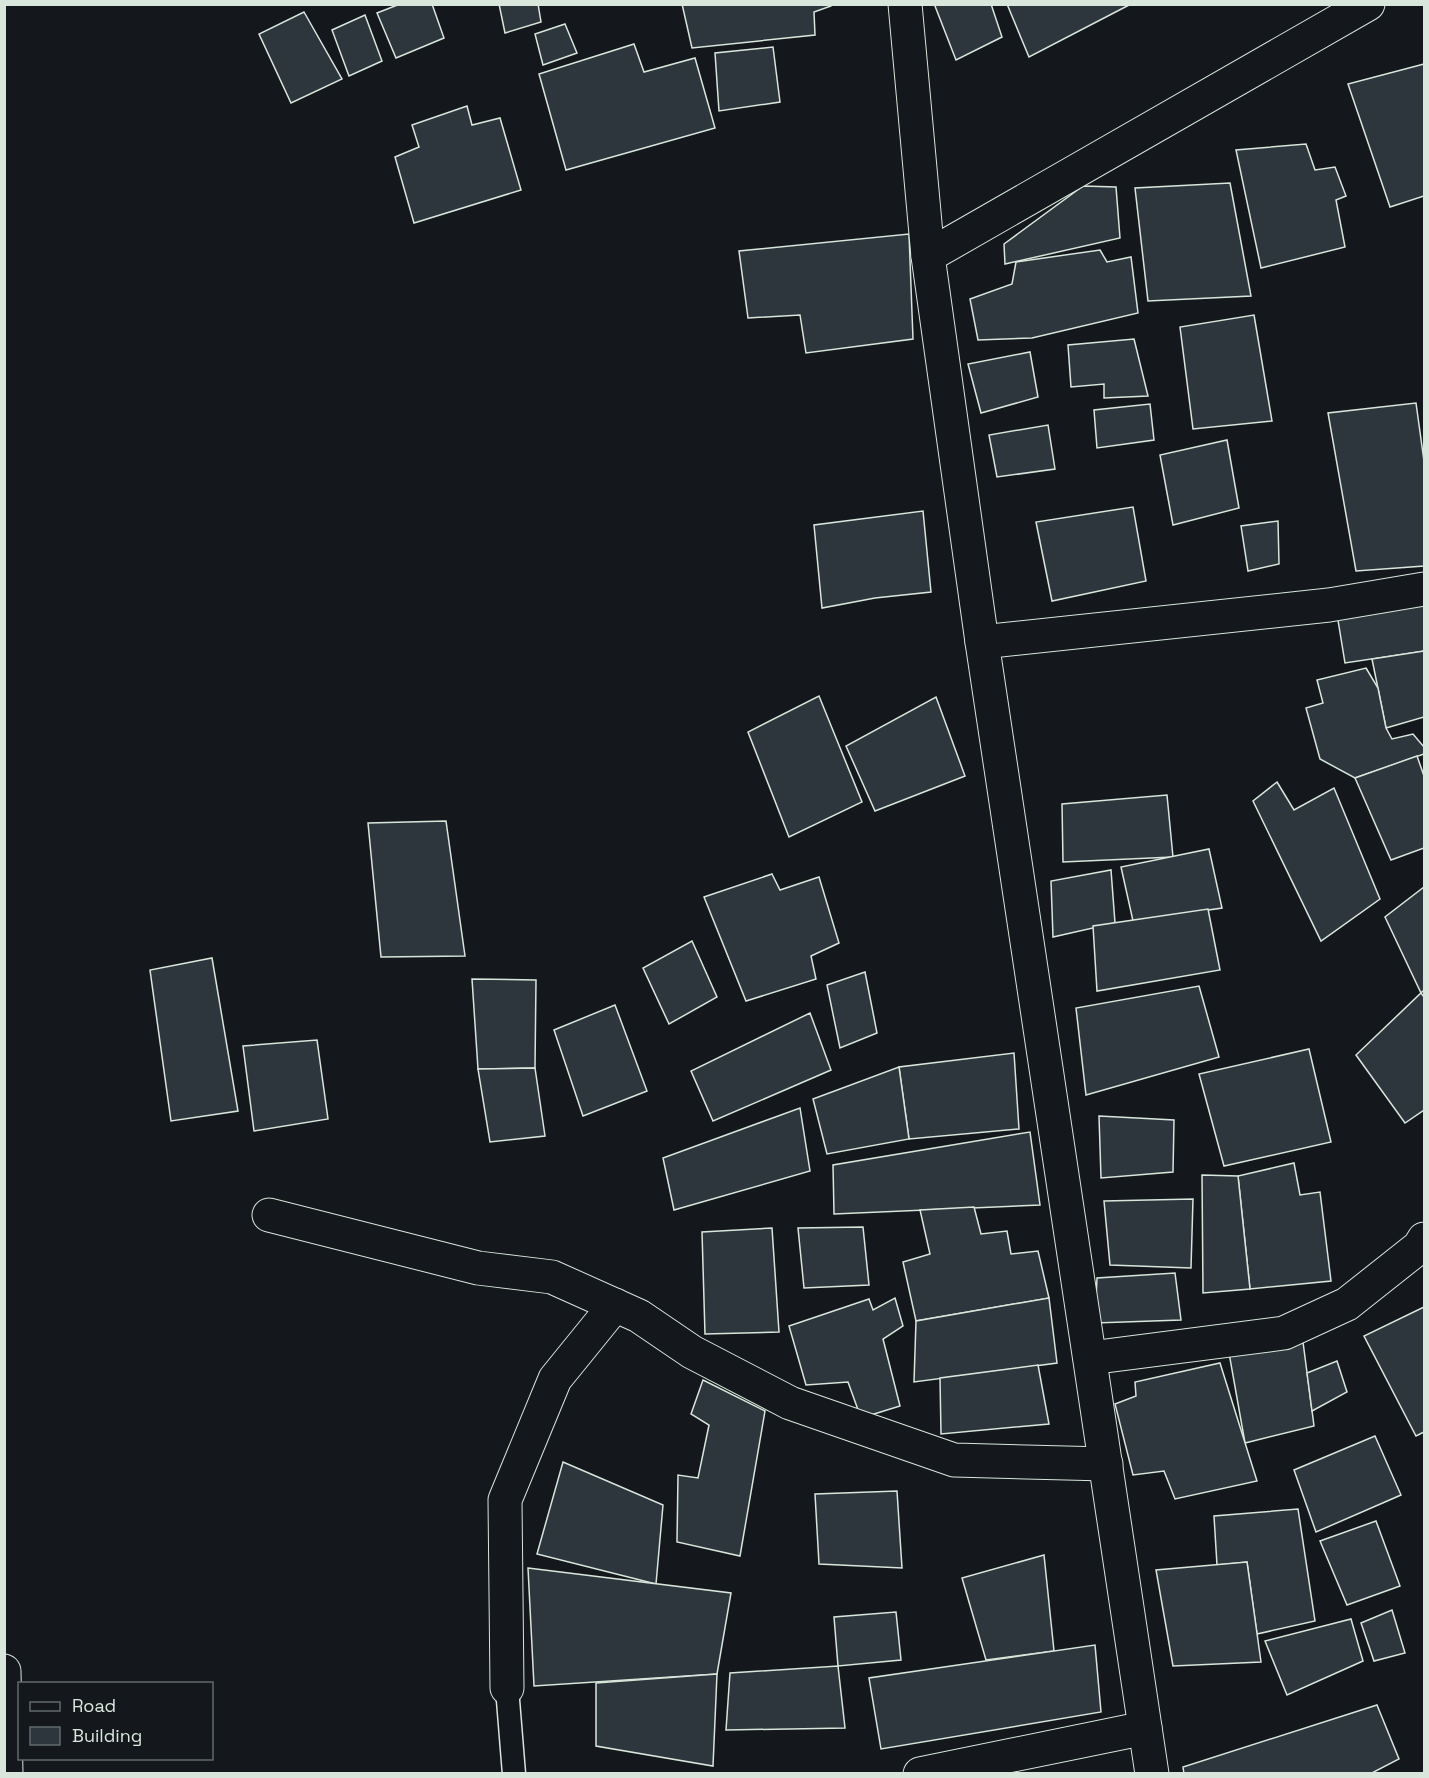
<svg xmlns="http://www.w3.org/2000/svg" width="1429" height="1778" viewBox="0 0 1429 1778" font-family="'Space Grotesk',sans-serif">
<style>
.building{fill:#2c363c;stroke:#d8e6dc;stroke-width:1.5}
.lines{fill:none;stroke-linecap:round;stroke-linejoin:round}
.lane-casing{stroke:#d8e6dc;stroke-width:25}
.street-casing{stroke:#d8e6dc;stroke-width:35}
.lane{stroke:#14181c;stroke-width:22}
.street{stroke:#14181c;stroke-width:33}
</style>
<rect width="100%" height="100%" fill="#14181c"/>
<g class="building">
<polygon points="400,4 432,4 444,38 396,58 377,13"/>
<polygon points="499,4 538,4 541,22 505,33"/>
<polygon points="682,4 831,4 831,6 814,12 815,35 692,48"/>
<polygon points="938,4 991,4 1002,37 956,60 935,6"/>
<polygon points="1007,4 1131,4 1029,57"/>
<polygon points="304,12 342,79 291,103 259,34"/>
<polygon points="365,15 382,61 349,76 332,30"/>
<polygon points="565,24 577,53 543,65 535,34"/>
<polygon points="634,44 644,72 695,58 715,128 566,170 539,74"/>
<polygon points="773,47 780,102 719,111 715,53"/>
<polygon points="1424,64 1424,196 1390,207 1348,84"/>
<polygon points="467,106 472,125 500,118 521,190 414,223 395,157 419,147 412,125"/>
<polygon points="1306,144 1315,170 1335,167 1346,196 1336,200 1345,247 1261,268 1236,150"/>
<polygon points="1230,183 1251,296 1148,301 1135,188"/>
<polygon points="1083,186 1116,187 1120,238 1005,264 1004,244"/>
<polygon points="909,234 913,339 806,353 800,315 748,318 739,251"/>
<polygon points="1100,250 1107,262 1131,257 1138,313 1032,338 978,340 970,299 1012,284 1016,262"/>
<polygon points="1254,315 1272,421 1193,429 1180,327"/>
<polygon points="1134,339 1148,396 1104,398 1104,384 1071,387 1068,345"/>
<polygon points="1030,352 1038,397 981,413 968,364"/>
<polygon points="1416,403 1424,461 1424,566 1356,571 1328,413"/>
<polygon points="1150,404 1154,440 1097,448 1094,410"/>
<polygon points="1048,425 1055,469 997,477 989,435"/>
<polygon points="1227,440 1239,508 1173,525 1160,455"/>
<polygon points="1133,507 1146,581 1052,601 1036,522"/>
<polygon points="923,511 931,592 875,598 822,608 814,525"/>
<polygon points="1278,521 1279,564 1248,571 1241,526"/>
<polygon points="1424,600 1424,651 1345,663 1337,614"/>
<polygon points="1424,651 1424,717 1386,728 1372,659"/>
<polygon points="1366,668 1378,688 1386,728 1392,739 1413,734 1424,747 1424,754 1355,778 1320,759 1306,708 1323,703 1317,680"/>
<polygon points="819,696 862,802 789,837 748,732"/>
<polygon points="936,697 965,776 875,811 846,746"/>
<polygon points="1417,756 1424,776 1424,848 1391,860 1355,778"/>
<polygon points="1277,782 1294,810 1334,788 1380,899 1321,941 1253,801"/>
<polygon points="1167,795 1173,857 1063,862 1062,804"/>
<polygon points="446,821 465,956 381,957 368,823"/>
<polygon points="1209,849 1222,908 1133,921 1121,867"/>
<polygon points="1111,870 1115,923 1053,937 1051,881"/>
<polygon points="772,874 780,890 819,877 839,943 811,956 816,979 746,1001 704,897"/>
<polygon points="1424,887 1424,990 1421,993 1385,917"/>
<polygon points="1208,909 1220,970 1097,991 1093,926"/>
<polygon points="692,941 717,997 669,1024 643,968"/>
<polygon points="212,958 238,1111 171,1121 150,970"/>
<polygon points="865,972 877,1033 840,1048 827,985"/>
<polygon points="472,979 536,980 535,1068 478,1069"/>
<polygon points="1199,986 1219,1057 1086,1095 1076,1008"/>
<polygon points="1421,993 1424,997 1424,1110 1405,1123 1356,1055"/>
<polygon points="615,1005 647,1091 583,1116 554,1030"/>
<polygon points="810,1013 831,1070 713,1121 691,1071"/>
<polygon points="317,1040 328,1119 254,1131 243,1046"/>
<polygon points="1309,1049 1331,1142 1224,1166 1199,1074"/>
<polygon points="1014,1053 1019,1129 909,1139 899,1067"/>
<polygon points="899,1067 909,1139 827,1154 813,1099"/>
<polygon points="535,1068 545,1136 490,1142 478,1069"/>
<polygon points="800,1108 810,1171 674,1210 663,1158"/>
<polygon points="1099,1116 1174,1120 1173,1172 1101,1178"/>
<polygon points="1030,1132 1040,1205 834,1214 833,1165"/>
<polygon points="1294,1163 1300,1195 1320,1192 1331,1281 1250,1289 1238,1176"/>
<polygon points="1202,1175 1238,1176 1250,1289 1203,1293"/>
<polygon points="1193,1199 1191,1268 1110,1265 1104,1201"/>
<polygon points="974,1207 981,1234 1007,1231 1011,1254 1038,1251 1049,1298 916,1321 903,1262 930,1254 920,1210"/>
<polygon points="863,1227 869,1285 804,1288 798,1228"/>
<polygon points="772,1228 779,1332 705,1334 702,1232"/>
<polygon points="1175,1273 1181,1320 1095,1323 1097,1278"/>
<polygon points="895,1298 903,1326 883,1339 900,1406 861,1418 848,1382 806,1385 789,1326 869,1299 873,1310"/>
<polygon points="1049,1298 1057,1363 914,1382 916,1321"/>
<polygon points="1424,1307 1424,1432 1416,1436 1364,1336"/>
<polygon points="1303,1342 1314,1426 1245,1443 1229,1353"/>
<polygon points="1337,1361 1347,1392 1312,1411 1307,1373"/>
<polygon points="1220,1363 1257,1481 1175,1499 1164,1471 1133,1475 1115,1404 1136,1396 1135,1382"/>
<polygon points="1038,1365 1049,1424 941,1434 940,1378"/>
<polygon points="703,1380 765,1411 740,1556 677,1542 678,1475 698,1478 709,1425 691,1414"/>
<polygon points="1375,1436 1401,1495 1316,1532 1294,1470"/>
<polygon points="563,1462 663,1505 656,1584 537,1554"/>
<polygon points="897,1491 902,1568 819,1564 815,1494"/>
<polygon points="1298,1509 1315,1621 1257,1634 1247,1562 1217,1565 1214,1516"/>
<polygon points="1376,1521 1400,1586 1347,1605 1320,1541"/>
<polygon points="1044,1555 1054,1651 986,1660 962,1578"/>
<polygon points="1247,1562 1261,1662 1173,1666 1156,1570"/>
<polygon points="528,1568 731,1593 717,1674 534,1686"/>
<polygon points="1392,1610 1405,1653 1374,1661 1361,1623"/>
<polygon points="896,1612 901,1660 838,1666 834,1617"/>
<polygon points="1351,1619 1363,1661 1287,1695 1265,1641"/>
<polygon points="1095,1645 1101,1712 881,1749 869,1678"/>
<polygon points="838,1666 845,1728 726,1730 730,1673"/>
<polygon points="717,1674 713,1766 596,1746 596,1683"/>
<polygon points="1377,1705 1399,1759 1370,1774 1184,1774 1183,1767"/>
</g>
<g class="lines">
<defs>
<polyline id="lane" points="507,1688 514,1774"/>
<g id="street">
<polyline points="905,4 928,256 982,642 1152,1774"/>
<polyline points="928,256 1368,4"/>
<polyline points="982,642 1329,605 1424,589"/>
<polyline points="269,1215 478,1268 552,1277 639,1316 692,1352 790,1403 954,1460 1106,1464"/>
<polyline points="1090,1358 1284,1333 1347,1304 1419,1247 1424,1239"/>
<polyline points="4,1671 6,1774"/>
<polyline points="507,1688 505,1500 555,1379 615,1305"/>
<polyline points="920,1774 1145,1728"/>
</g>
</defs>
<use href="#lane" class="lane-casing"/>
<use href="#street" class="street-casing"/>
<use href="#lane" class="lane"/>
<use href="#street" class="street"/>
</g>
<rect width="1429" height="1778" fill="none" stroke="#d8e6dc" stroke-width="12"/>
<rect x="18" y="1682" width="195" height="78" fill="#14181c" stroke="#626a69" stroke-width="1.5"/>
<rect x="30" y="1702" width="30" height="9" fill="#14181c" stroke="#626a69" stroke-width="1.5"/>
<text x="72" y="1712" font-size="18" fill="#d8e6dc">Road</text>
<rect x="30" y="1727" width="30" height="18" fill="#2c363c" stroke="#626a69" stroke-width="1.5"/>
<text x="72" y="1742" font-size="18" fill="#d8e6dc">Building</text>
</svg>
